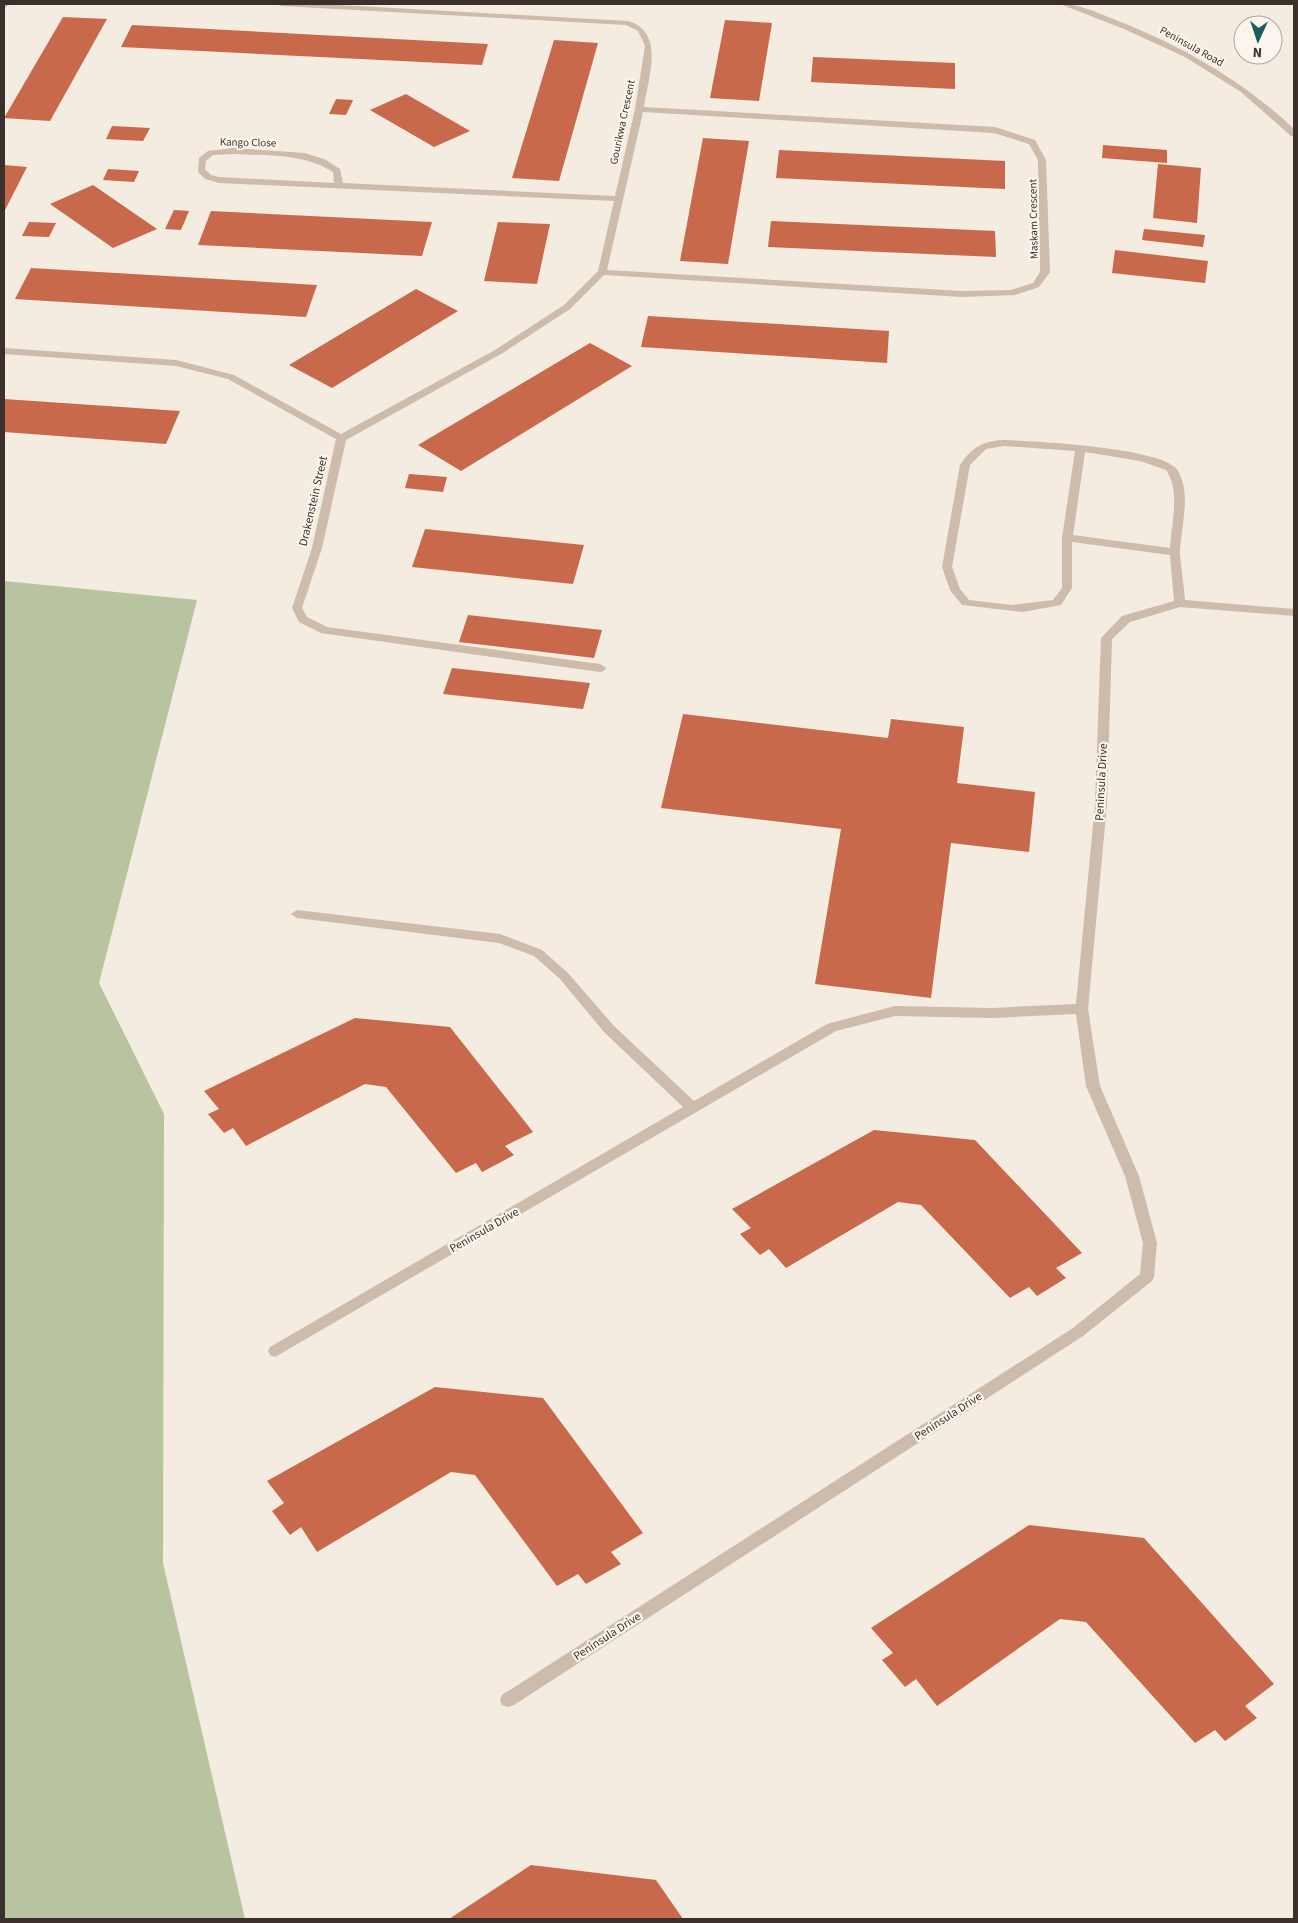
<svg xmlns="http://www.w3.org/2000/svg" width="1298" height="1923" viewBox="0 0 1298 1923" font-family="'Source Sans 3',sans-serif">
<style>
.green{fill:#b8c4a0}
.building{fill:#c8694b}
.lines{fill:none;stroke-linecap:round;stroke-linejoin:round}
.minor{fill:#cdbbac;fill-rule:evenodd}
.labels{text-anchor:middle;stroke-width:4.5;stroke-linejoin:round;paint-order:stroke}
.far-street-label{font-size:11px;fill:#3b302b;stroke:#fbf5ee}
.street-label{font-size:12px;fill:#3b302b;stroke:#fbf5ee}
</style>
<rect width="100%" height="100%" fill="#f4ebe1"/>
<polygon class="green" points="4,581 197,600 99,983 164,1114 163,1563 245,1919 4,1919"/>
<g class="building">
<polygon points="63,17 107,19 50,121 4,118"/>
<polygon points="725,20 772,23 759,101 710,98"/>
<polygon points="132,25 488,44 482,65 121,47"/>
<polygon points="554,40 598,43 559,181 512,178"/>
<polygon points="813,57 955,63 955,89 811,82"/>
<polygon points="406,94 470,131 434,147 370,110"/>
<polygon points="336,99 353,100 346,115 329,114"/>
<polygon points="112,126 150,128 143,141 106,139"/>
<polygon points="703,138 749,141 728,264 680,261"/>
<polygon points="1103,145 1167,150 1167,163 1102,158"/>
<polygon points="779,150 1005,161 1005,189 776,178"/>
<polygon points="1158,164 1201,168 1197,223 1153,218"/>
<polygon points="4,165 27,167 4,212"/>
<polygon points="108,169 139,171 134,182 103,180"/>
<polygon points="93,185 157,229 113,248 50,204"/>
<polygon points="174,210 189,211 181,230 165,229"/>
<polygon points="211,211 432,222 422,256 198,245"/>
<polygon points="771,221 995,231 996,257 768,247"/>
<polygon points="29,222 56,223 49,237 22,236"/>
<polygon points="498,222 550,224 537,284 484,281"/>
<polygon points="1144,229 1205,235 1203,247 1142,240"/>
<polygon points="1115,250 1208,261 1205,283 1112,273"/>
<polygon points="31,268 317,285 306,317 15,299"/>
<polygon points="416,289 458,311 332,388 289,365"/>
<polygon points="648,316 889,331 887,363 641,347"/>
<polygon points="590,343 632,366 461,471 418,445"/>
<polygon points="4,399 180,411 166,444 4,432"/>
<polygon points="409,474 447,477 443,492 405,488"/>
<polygon points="425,529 584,545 573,584 412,567"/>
<polygon points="468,615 602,630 594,658 459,642"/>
<polygon points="452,668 590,683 583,709 443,694"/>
<polygon points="683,714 888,738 891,719 964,727 957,783 1035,792 1029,852 951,843 931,998 815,984 841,829 661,808"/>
<polygon points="355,1018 450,1027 533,1132 505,1146 514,1155 482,1172 476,1163 456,1173 386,1087 365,1084 246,1146 233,1128 224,1133 208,1114 219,1109 204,1091"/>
<polygon points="874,1130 975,1140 1082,1253 1056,1268 1066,1278 1037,1296 1029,1287 1010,1298 921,1205 898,1202 786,1268 769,1249 760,1255 740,1234 751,1228 732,1209"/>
<polygon points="435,1387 543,1398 643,1533 611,1552 621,1564 586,1584 578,1574 557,1586 475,1475 451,1472 317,1552 301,1527 290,1535 272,1511 284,1503 267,1481"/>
<polygon points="1029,1525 1144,1538 1274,1684 1245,1706 1257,1718 1225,1741 1215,1730 1195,1743 1086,1622 1060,1619 937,1706 916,1679 905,1687 882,1660 893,1653 871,1628"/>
<polygon points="531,1865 656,1880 683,1919 449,1919"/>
</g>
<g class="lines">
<g class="minor">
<polygon points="4,4 11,4 4,8"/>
<path d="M277 4H321L628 21C666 33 648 77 644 107L995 127 1035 140 1046 160 1050 272 1039 287 1015 295 962 297 604 275 570 309 501 354 346 440 322 548 302 608 307 617 327 627 600 664 606 668 604 671 600 672 321 633 299 622 292 608 312 548 336 439 228 379 176 366 4 354V348L176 360 234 375 341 434 495 350 564 305 598 271 614 201 219 183 205 179 198 172 199 158 208 151 233 148 305 153 326 160 340 169 343 183 615 196 635 109 645 46 638 31 626 25 281 6ZM643 112 994 133 1029 144 1038 160 1040 272 1033 283 1011 290 962 291 607 270ZM233 154C267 156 303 153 333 172L334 183 219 177 211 175 205 169 206 161 213 155Z"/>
<path d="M1060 4C1077 3 1095 12 1111 18 1180 45 1241 79 1294 129V137L1291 136 1241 92 1185 57 1124 29Z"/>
<path d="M1004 440C1036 441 1152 448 1173 466 1176 467 1179 472 1180 475 1191 498 1180 530 1180 554 1181 570 1184 585 1185 600L1294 609V616L1180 607 1130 622 1112 639 1107 804 1088 1009 1100 1086 1139 1176 1157 1243 1154 1277 1152 1281 1083 1336 514 1705 508 1707 502 1705 500 1700 502 1695 1073 1328 1140 1274 1143 1243 1125 1176 1086 1086 1076 1014 992 1018 895 1016 836 1031 275 1357 270 1355 268 1351 270 1347 683 1107 604 1032 560 979 534 956 499 943 297 918 291 914 297 910 500 934 542 950 568 973 614 1026 694 1101 827 1024 895 1006 992 1008 1076 1004 1095 804 1101 638 1122 616 1174 601 1170 555 1072 542V588L1061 605 1023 612 962 605 950 590 942 567 960 465C972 447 983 441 1004 440ZM1004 446 1075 451 1062 538V588L1053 600 1012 605 969 600 960 589 952 567 970 465 986 449ZM1085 452 1140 461 1166 470C1181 492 1171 524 1170 548L1073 535Z"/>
</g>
</g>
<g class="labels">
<g class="far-street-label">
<text transform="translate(1192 46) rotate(29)" y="4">Peninsula Road</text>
<text transform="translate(622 122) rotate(-78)" y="4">Gourikwa Crescent</text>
<text transform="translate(248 142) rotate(1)" y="4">Kango Close</text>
<text transform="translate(1033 219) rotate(-91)" y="4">Maskam Crescent</text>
</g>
<g class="street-label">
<text transform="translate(313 501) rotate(-77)" y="4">Drakenstein Street</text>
<text transform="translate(1101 782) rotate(-87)" y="4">Peninsula Drive</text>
<text transform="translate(484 1230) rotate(-30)" y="4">Peninsula Drive</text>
<text transform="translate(948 1416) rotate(-33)" y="4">Peninsula Drive</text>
<text transform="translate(607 1636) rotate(-33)" y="4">Peninsula Drive</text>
</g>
</g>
<rect width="1298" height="1923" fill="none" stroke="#3b302b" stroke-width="10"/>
<g transform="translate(1258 40) rotate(183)"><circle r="24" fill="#fbf5ee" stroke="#aea6a0"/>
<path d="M0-4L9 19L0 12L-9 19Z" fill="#1f5a5e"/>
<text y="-8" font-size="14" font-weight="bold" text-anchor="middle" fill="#3b302b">N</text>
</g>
</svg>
